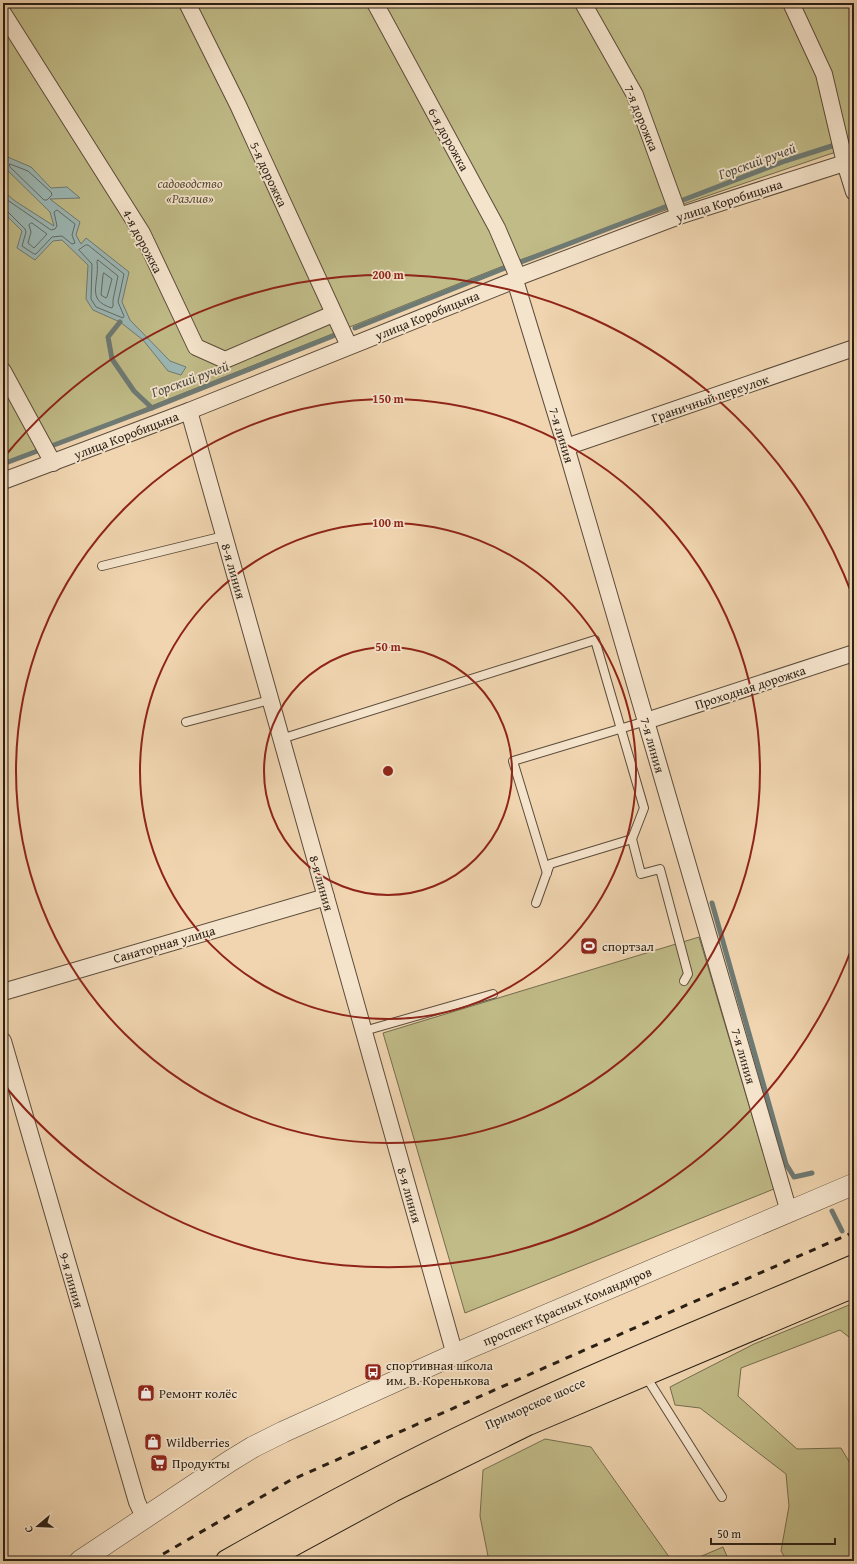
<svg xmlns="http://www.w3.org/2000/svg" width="857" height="1564" viewBox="0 0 857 1564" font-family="'Gentium Book Plus',serif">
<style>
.green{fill:#c0bb87;stroke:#756d4e}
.water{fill:#9cb7b4;stroke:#6e7a74}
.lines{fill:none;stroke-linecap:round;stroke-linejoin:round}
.shore{stroke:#636b64;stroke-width:1}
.stream{stroke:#6e7a74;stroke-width:5}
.service-casing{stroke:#5c4c3b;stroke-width:10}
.minor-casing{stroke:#5c4c3b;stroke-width:18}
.tertiary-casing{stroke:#5c4c3b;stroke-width:22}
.trunk-casing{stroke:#2a1f14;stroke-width:24}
.service{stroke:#f5e4cc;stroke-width:8}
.minor{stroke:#f5e4cc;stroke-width:16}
.tertiary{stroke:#f5e4cc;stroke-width:21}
.trunk{stroke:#f0d5b0;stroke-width:22}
.rail{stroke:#2a1f14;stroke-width:3;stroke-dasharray:7 7;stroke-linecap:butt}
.ring{fill:none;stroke:#8f2418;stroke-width:2}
.labels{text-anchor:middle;stroke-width:3.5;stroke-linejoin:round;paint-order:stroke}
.street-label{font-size:13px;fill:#2a1f14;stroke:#f5e4cc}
.park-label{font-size:13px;font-style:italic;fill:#574e36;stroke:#f5e4cc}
.poi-label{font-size:13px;fill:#2a1f14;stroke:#f5e4cc;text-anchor:start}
.water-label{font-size:14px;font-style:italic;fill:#4c4d44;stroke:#f5e4cc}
.centre{fill:#8f2418;stroke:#f5e4cc;stroke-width:2}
.ring-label{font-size:12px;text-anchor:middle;font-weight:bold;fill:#8f2418;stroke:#f5e4cc;stroke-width:3.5;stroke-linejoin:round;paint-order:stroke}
</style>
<rect width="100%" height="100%" fill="#f0d5b0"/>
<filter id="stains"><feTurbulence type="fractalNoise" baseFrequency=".005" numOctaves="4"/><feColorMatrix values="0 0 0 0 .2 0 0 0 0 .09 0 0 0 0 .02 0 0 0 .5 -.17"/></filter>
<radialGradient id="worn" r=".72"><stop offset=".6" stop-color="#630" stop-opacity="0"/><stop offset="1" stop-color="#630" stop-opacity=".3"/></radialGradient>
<g class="green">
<polygon points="3,3 854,3 854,147 830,154 508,264 3,465"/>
<polygon points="699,937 774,1189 465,1313 383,1033"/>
<polygon points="854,1303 854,1341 840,1330 741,1368 738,1396 797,1449 841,1448 854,1470 854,1561 787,1561 781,1551 789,1506 786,1474 700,1408 675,1405 670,1387 754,1344"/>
<polygon points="545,1439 591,1447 672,1561 489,1561 480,1516 483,1470"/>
<polygon points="723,1547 729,1561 690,1561"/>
</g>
<polygon class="water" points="3,155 31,167 51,188 67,187 80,198 50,199 80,222 76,235 81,244 86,238 129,272 122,302 130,320 170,361 186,367 181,375 168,371 143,340 120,322 93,310 86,299 88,265 62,240 53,241 35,260 17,248 22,231 3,212 3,191 15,201 54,226 50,212 3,166"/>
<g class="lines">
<g class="shore">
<polygon points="10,164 28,171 51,192 52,195 47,200 44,200 10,167"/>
<polyline points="3,197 51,230 55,229 57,226 54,212 57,210 75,224 72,235 75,243 72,244 62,236 52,237 36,254 34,254 22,246 26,232 25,229 7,211 3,210"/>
<polygon points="32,223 47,234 34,248 28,243 31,232 29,225"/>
<polygon points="86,245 88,245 124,274 118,302 124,316 123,318 96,307 91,299 92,264 79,250"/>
<path d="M98 260 118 276 113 300V306L112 308C85 300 100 283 97 262Z"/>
<polygon points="104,273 112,279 107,297 106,298 101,295 103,275"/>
</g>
<g class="stream">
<polyline points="851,140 854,139"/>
<polyline points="683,200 785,161 838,144"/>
<polyline points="521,262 670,205"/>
<polyline points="120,322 108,337 112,359 134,391 152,408 333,336"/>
<polyline points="355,328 505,268"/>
<polyline points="54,445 152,408"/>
<polyline points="3,464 40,450"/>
<polyline points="712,903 786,1164 794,1177 812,1173"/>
<polyline points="832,1211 842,1231"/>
</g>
<defs>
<g id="service">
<polyline points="102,566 224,536"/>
<polyline points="186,722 270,700"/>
<polyline points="281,739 595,640 644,808 632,839"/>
<polyline points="547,873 513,761 646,721"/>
<polyline points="536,903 550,864 632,839 641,874 660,869 688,974 684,981"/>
<polyline points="364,1031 493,994"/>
<polyline points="645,1375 722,1497"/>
</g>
<g id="minor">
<polyline points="187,3 238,105 349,346"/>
<polyline points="375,3 497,228 518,277"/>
<polyline points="583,3 635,95 679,216"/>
<polyline points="791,3 824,74 845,163 854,192"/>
<polyline points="3,13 142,233 196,347 225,360 333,314"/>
<polyline points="515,280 566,447 789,1212"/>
<polyline points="3,371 53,463"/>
<polyline points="189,411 455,1355"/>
<polyline points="566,447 854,348"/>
<polyline points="3,481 189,411 515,280 518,277 679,216 854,160"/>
<polyline points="646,721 854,653"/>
<polyline points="3,992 326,897"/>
<polyline points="3,1041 137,1502 144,1517"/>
</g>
<polyline id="tertiary" points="80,1561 230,1461 253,1447 283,1432 469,1348 854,1184"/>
<g id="trunk">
<path d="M227 1561C322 1507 418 1456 518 1410 628 1359 742 1314 854 1266"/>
<polyline points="263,1561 392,1491 528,1424 854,1286"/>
</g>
</defs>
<use href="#service" class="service-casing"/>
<use href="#minor" class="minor-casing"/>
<use href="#tertiary" class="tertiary-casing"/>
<use href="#trunk" class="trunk-casing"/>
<use href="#service" class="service"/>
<use href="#minor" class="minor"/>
<use href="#tertiary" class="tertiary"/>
<use href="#trunk" class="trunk"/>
<polyline class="rail" points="151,1561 289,1481 666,1314 854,1232"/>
</g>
<g class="ring">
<circle cx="388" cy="771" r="124"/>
<circle cx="388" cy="771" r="248"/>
<circle cx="388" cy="771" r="372"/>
<path d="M853 945A496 496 0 0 1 5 1086M5 456A496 496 0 0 1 853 597"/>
</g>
<defs>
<symbol id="stadium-square" viewBox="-11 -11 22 22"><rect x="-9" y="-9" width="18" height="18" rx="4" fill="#8f2418" stroke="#f5e4cc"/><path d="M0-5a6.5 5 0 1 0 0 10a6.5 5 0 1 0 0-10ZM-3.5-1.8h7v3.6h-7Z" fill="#fff"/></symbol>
<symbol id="bus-square" viewBox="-11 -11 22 22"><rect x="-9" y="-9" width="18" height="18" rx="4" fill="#8f2418" stroke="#f5e4cc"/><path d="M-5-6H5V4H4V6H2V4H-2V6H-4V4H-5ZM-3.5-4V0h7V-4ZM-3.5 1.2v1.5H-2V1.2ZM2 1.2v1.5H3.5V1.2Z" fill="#fff"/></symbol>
<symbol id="shop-square" viewBox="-11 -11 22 22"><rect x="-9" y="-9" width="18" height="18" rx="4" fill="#8f2418" stroke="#f5e4cc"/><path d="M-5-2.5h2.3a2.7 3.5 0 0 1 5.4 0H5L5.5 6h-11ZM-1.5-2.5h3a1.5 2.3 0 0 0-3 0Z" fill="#fff"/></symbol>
<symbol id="supermarket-square" viewBox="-11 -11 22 22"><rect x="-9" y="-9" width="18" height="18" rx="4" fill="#8f2418" stroke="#f5e4cc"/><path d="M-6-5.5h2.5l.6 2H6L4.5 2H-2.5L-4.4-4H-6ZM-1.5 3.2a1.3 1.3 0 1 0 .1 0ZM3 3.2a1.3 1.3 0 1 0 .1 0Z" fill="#fff"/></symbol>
</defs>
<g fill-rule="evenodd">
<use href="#stadium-square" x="579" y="936" width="20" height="20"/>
<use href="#bus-square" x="363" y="1362" width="20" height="20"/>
<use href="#shop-square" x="136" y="1383" width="20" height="20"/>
<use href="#shop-square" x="143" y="1432" width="20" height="20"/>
<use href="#supermarket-square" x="149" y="1453" width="20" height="20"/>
</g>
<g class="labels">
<g class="street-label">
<text transform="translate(642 118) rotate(68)" y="5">7-я дорожка</text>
<text transform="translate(449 139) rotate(61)" y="5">6-я дорожка</text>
<text transform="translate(269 174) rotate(65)" y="5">5-я дорожка</text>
<text transform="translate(729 200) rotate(-18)" y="5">улица Коробицына</text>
<text transform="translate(143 241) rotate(62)" y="5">4-я дорожка</text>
<text transform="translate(427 315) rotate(-22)" y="5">улица Коробицына</text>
<text transform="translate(710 398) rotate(-19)" y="5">Граничный переулок</text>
<text transform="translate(126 435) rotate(-21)" y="5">улица Коробицына</text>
<text transform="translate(562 435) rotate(73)" y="5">7-я линия</text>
<text transform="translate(234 571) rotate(74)" y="5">8-я линия</text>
<text transform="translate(750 687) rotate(-18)" y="5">Проходная дорожка</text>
<text transform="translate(653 745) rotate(74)" y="5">7-я линия</text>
<text transform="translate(322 883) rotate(74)" y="5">8-я линия</text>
<text transform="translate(164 944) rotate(-16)" y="5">Санаторная улица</text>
<text transform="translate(744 1056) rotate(74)" y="5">7-я линия</text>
<text transform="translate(410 1195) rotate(74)" y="5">8-я линия</text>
<text transform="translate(72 1280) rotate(74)" y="5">9-я линия</text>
<text transform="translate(567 1306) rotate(-23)" y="5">проспект Красных Командиров</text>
<text transform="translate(535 1403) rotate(-24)" y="5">Приморское шоссе</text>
</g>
<g class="park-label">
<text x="190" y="188">садоводство<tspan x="190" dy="15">«Разлив»</tspan></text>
</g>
<g class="poi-label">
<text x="602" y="951">спортзал</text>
<text x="386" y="1370">спортивная школа<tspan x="386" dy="15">им. В. Коренькова</tspan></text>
<text x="159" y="1398">Ремонт колёс</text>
<text x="166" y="1447">Wildberries</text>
<text x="172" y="1468">Продукты</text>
</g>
<g class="water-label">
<text transform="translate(757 161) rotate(-20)" y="5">Горский ручей</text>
<text transform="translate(190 379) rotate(-20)" y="5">Горский ручей</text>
</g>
</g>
<circle cx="388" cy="771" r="6" class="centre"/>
<g class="ring-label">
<text x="388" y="279">200 m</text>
<text x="388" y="403">150 m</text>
<text x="388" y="527">100 m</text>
<text x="388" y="651">50 m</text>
</g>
<rect width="857" height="1564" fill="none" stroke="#f0d5b0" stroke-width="16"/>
<rect x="4" y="4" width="849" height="1556" fill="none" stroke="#2a1f14" stroke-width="2"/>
<rect x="8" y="8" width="841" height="1548" fill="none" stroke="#2a1f14"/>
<g transform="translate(38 1526) rotate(251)" stroke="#f5e4cc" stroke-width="3" paint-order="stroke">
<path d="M0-3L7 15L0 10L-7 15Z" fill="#2a1f14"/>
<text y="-6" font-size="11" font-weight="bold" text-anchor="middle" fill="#2a1f14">С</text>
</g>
<path d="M711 1538v6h124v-6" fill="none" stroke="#2a1f14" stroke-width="2"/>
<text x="717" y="1538" font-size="12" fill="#2a1f14" stroke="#f5e4cc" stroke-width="3" paint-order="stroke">50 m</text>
<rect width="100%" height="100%" filter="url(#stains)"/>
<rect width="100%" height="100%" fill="url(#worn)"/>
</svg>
